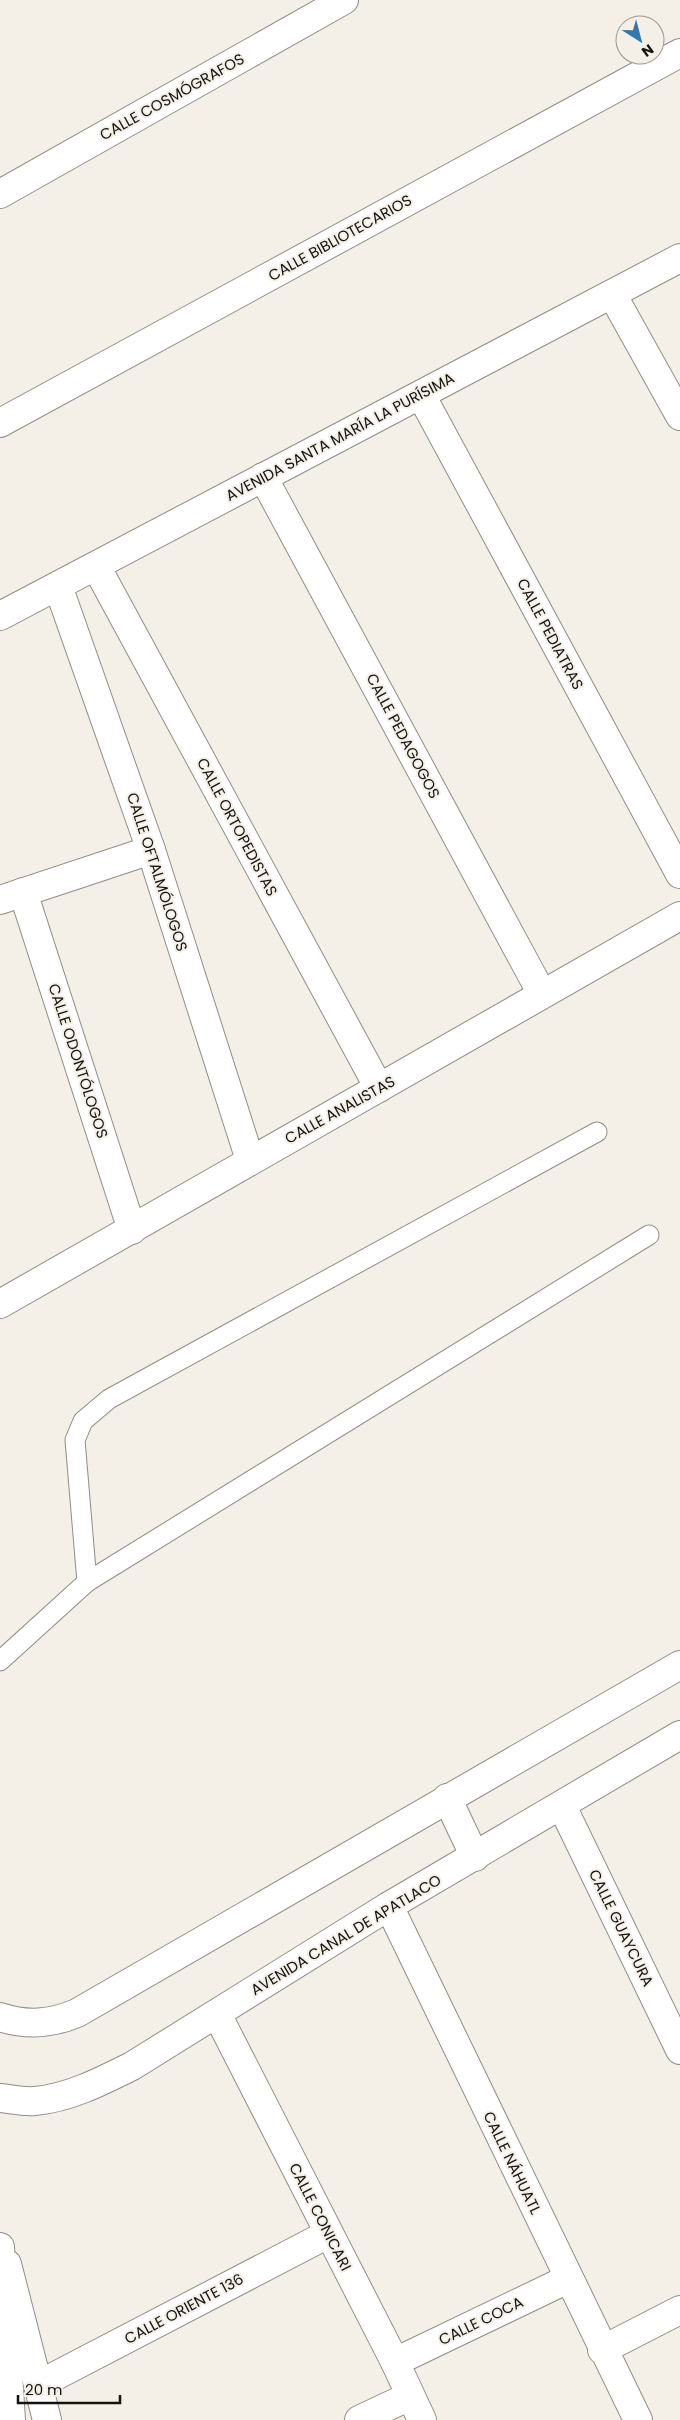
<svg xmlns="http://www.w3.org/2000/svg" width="680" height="2420" viewBox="0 0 680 2420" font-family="Poppins,sans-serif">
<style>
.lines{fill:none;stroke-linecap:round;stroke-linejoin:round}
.lane-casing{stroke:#918d85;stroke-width:21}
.street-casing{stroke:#918d85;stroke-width:30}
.secondary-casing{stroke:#918d85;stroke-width:30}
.primary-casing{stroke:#918d85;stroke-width:30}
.lane{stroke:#fff;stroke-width:19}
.street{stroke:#fff;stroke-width:28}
.secondary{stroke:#fff;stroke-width:28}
.primary{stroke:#fff;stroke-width:28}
.labels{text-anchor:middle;stroke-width:4;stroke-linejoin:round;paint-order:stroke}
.street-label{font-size:15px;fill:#151310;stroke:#f4efe7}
</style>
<rect width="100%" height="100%" fill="#f4efe7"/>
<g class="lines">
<defs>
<g id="lane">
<polyline points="87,1582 649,1235"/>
<polyline points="0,1661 87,1582 75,1440 83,1421 109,1399 597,1132"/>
</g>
<g id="street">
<polyline points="0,194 344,0"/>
<polyline points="612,294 680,416"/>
<polyline points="421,395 680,874"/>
<polyline points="0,423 680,53"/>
<polyline points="263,477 542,994"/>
<polyline points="96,566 379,1088"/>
<polyline points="58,586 151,850 250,1160"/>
<polyline points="23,892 132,1230"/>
<polyline points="0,900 151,850"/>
<polyline points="0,1304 680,916"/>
<polyline points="562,1806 680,2050"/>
<polyline points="389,1906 638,2420"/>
<polyline points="217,2014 395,2362 422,2420"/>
<polyline points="602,2350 680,2310"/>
<polyline points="395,2362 568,2279"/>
<polyline points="40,2384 328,2234"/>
<polyline points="359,2420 410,2396"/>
</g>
<g id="secondary">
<polyline points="447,1798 475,1857"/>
<path d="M0 2017C27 2026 51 2024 77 2013L680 1665"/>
<path d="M0 2098C11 2099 23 2102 35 2101 69 2098 102 2081 132 2066L389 1906 680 1735"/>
<polyline points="7,2264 47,2420"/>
</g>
<g id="primary">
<polyline points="0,616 680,258"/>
<polyline points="0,2247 11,2420"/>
</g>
</defs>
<use href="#lane" class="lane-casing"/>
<use href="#street" class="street-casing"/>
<use href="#secondary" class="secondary-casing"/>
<use href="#primary" class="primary-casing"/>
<use href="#lane" class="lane"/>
<use href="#street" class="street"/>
<use href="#secondary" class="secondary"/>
<use href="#primary" class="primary"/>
</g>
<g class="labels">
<g class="street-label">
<text transform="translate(172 97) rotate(-29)" y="5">CALLE COSMÓGRAFOS</text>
<text transform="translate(340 238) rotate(-29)" y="5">CALLE BIBLIOTECARIOS</text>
<text transform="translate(340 437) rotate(-28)" y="5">AVENIDA SANTA MARÍA LA PURÍSIMA</text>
<text transform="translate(550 634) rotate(62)" y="5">CALLE PEDIATRAS</text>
<text transform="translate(403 736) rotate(62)" y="5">CALLE PEDAGOGOS</text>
<text transform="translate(237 827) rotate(62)" y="5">CALLE ORTOPEDISTAS</text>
<text transform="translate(157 872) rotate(72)" y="5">CALLE OFTALMÓLOGOS</text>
<text transform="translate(78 1061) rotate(72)" y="5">CALLE ODONTÓLOGOS</text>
<text transform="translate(340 1110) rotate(-29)" y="5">CALLE ANALISTAS</text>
<text transform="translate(621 1928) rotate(64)" y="5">CALLE GUAYCURA</text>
<text transform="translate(346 1935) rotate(-31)" y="5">AVENIDA CANAL DE APATLACO</text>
<text transform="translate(512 2163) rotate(64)" y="5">CALLE NÁHUATL</text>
<text transform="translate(320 2217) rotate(63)" y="5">CALLE CONICARI</text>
<text transform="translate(184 2309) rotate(-28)" y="5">CALLE ORIENTE 136</text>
<text transform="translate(481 2321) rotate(-26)" y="5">CALLE COCA</text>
</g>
</g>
<g transform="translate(640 40) rotate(144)"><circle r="24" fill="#f4efe7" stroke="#9b9791"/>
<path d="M0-4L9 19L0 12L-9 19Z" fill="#2f79ad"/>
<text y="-8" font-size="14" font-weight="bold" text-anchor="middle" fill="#151310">N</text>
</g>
<path d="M18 2395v8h102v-8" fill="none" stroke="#151310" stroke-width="2.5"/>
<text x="25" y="2395" font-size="15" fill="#151310" stroke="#f4efe7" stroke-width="4" paint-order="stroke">20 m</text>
</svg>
